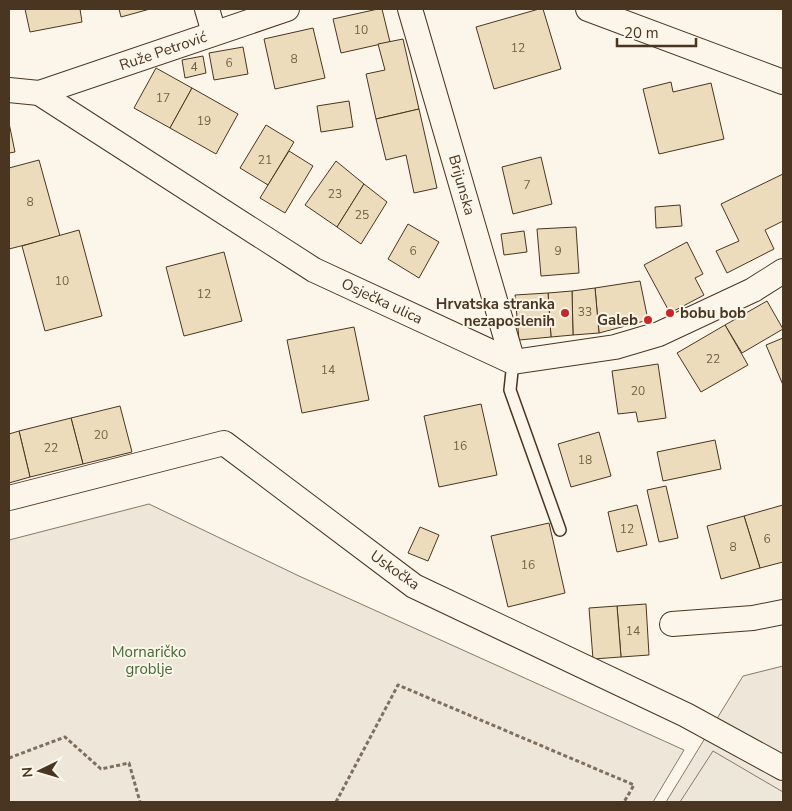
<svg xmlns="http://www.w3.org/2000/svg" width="792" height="811" viewBox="0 0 792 811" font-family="'Nunito Sans',sans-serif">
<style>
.green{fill:#ede6d9;stroke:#887966}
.parking{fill:#ede7d9;stroke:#887966}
.building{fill:#ecdcbc;stroke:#4a3520}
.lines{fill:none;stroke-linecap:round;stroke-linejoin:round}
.service-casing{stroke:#4a3520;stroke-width:14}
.minor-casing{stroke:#4a3520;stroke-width:26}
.path{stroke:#7f6f5c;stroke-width:3;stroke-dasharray:4 2.5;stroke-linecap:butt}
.service{stroke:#fbf6e9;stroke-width:11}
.minor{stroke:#fbf6e9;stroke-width:24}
.poi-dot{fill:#c62828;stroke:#fbf6e9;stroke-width:2}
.labels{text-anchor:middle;stroke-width:4;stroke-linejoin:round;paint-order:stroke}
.number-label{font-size:12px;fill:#725f47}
.street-label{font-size:15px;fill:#4a3520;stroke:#fbf6e9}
.poi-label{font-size:15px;font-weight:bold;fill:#4a3520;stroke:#fbf6e9;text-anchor:end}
.park-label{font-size:15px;fill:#436837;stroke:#fbf6e9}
</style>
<rect width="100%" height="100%" fill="#fbf6e9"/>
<g class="green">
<polygon points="149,504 299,576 684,750 653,802 9,802 9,540"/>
<polygon points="783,666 783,802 666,802 743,676"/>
</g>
<polygon class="parking" points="713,751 783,792 783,802 680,802"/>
<g class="building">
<polygon points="25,9 80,9 82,22 30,32"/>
<polygon points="119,9 150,9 121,17"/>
<polygon points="378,9 382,9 390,42 341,53 333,19"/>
<polygon points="539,9 543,9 561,69 494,89 476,27"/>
<polygon points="313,28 325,78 275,89 264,39"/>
<polygon points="403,39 419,109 376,119 366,74 385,70 378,44"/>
<polygon points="243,47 248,74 214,80 209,53"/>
<polygon points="203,56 206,73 185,78 182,60"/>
<polygon points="156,68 192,88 170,128 134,108"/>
<polygon points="671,82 673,92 711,83 724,139 659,154 643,89"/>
<polygon points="192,88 238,114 216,154 170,128"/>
<polygon points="349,101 353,127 321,132 317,106"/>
<polygon points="419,109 437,188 414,193 406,155 386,160 376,119"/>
<polygon points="9,123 15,152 9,153"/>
<polygon points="266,125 294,142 268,185 240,168"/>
<polygon points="289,151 313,166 285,213 260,198"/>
<polygon points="541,157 552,204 513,214 502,167"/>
<polygon points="39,160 60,236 9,249 9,168"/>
<polygon points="336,161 364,184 337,227 305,205"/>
<polygon points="783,174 783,221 765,230 774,249 727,273 716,251 739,241 721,204"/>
<polygon points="364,184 387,202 361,244 337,227"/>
<polygon points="680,205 682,226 656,228 655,207"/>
<polygon points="408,224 439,242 419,278 388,259"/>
<polygon points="576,227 579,273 541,276 537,229"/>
<polygon points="79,230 102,316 45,331 22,246"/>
<polygon points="524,231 527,252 504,255 501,234"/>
<polygon points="687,242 703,274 695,278 704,295 670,313 644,265"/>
<polygon points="224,252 242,321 184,336 166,267"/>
<polygon points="640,281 648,320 599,333 595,288"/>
<polygon points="595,288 599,333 573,335 572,291"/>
<polygon points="572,291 573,335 551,337 548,293"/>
<polygon points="548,293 551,337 519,340 515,295"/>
<polygon points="767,301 783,329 742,353 725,325"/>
<polygon points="725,325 748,365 701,392 677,353"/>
<polygon points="354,327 369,400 302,413 287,340"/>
<polygon points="783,338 783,385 766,345"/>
<polygon points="658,364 666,418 638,422 636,412 618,414 612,371"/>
<polygon points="481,404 497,475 439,487 424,416"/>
<polygon points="120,406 132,452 83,464 71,418"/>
<polygon points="71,418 83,464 30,477 19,431"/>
<polygon points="19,431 30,477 9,483 9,434"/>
<polygon points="599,432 611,476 571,487 558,444"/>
<polygon points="715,440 721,469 663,481 657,452"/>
<polygon points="666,486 678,538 659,542 647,490"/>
<polygon points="637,505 647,545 617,552 608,512"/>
<polygon points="783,505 783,562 760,568 744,516"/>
<polygon points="744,516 760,568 721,579 707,526"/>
<polygon points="549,523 565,593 508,607 491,536"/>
<polygon points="420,527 439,535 428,561 408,553"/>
<polygon points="646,604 649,655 621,657 617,606"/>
<polygon points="617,606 621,657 593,659 589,608"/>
</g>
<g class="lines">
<defs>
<polyline id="service" points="513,362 510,390 560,530"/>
<g id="minor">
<polyline points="207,9 214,33"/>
<polyline points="410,9 513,362"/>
<polyline points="588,9 783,82"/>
<polyline points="9,90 39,93 314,270 513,362 615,347 659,334 753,290 783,271"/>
<polyline points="39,93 287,9"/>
<polyline points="9,498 224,443 414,586 686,715 783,768"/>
<polyline points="672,624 753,618 783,612"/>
</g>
</defs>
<use href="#service" class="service-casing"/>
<use href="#minor" class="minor-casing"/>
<g class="path">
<polyline points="9,758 65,737 101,769 129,763 140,802"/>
<polyline points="336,802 398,685 634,785 624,802"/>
</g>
<use href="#service" class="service"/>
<use href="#minor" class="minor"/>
</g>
<g class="poi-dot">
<circle cx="565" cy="313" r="5"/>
<circle cx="670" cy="313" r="5"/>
<circle cx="648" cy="320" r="5"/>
</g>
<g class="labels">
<g class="number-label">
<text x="361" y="34">10</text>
<text x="518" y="52">12</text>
<text x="294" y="63">8</text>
<text x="229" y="67">6</text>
<text x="194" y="71">4</text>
<text x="163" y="102">17</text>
<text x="204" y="125">19</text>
<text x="265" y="164">21</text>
<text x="527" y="189">7</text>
<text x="335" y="198">23</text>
<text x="30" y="206">8</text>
<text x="362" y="219">25</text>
<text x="413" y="255">6</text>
<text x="558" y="255">9</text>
<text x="62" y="285">10</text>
<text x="204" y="298">12</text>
<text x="585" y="316">33</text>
<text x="713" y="363">22</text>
<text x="328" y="374">14</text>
<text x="638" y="395">20</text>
<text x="101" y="439">20</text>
<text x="460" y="450">16</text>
<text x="51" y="452">22</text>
<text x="585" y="464">18</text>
<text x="627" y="533">12</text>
<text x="767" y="543">6</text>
<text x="733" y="551">8</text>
<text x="528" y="569">16</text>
<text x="633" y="635">14</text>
</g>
<g class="street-label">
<text transform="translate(163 51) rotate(-19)" y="5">Ruže Petrović</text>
<text transform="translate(462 185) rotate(74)" y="5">Brijunska</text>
<text transform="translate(382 301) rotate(25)" y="5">Osječka ulica</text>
<text transform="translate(395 570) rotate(35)" y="5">Uskočka</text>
</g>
<g class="poi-label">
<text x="555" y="309">Hrvatska stranka<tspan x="555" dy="17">nezaposlenih</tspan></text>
<text x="680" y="318" text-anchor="start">bobu bob</text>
<text x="638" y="325">Galeb</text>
</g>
<g class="park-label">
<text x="149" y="657">Mornaričko<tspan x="149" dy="17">groblje</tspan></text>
</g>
</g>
<rect width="792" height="811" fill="none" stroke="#4a3520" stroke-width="20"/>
<g transform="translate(40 771) rotate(265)" stroke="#fbf6e9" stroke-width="4" paint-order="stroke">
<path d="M0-4L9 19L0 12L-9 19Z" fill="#4a3520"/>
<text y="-8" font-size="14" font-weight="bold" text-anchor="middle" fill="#4a3520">N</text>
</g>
<path d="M617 38v8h79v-8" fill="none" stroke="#4a3520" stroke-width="2.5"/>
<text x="624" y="38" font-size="15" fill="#4a3520" stroke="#fbf6e9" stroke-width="4" paint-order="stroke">20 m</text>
</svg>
